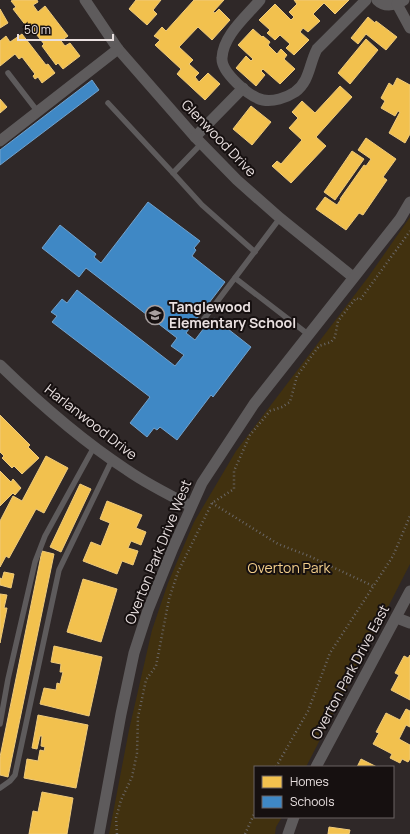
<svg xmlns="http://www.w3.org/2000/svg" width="410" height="834" viewBox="0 0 410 834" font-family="Manrope,sans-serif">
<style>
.green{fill:#41310f}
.homes{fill:#f2c14e;stroke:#efca7a}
.schools{fill:#3f88c5;stroke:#72a2cd}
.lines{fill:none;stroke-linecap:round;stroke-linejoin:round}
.path{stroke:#6a6767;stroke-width:2.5;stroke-dasharray:1 3;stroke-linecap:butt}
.lane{stroke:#5e5b5c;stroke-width:5.5}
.street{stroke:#5e5b5c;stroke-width:11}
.labels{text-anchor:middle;stroke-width:4;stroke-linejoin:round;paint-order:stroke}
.street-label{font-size:14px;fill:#e9e0e0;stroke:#161010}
.poi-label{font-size:14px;font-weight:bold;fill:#e9e0e0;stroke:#161010;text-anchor:start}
.park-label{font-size:14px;fill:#f3ce8b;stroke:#161010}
</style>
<rect width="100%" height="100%" fill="#2f2828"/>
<polygon class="green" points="410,217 410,564 306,767 255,767 255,817 282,817 276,827 275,834 109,834 129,730 152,630 168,583 194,522 236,451 369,276"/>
<g class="homes">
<polygon points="13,0 37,0 38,2 33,5 38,12 45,6 68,36 61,41 65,46 70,43 80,56 63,69 58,63 56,65 42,46 44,44 29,25 27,27 13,9 16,7 11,1"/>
<polygon points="136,0 161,0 153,10 157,14 147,25 129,9"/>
<polygon points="194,0 224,0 213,12 215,13 219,9 230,20 212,40 198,27 179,47 193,60 189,64 199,73 195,77 199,82 208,73 220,84 205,100 177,74 181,69 155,45 160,40 154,36 162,27 166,31"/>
<polygon points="294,0 349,0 335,14 324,3 313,14 320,21 308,32 303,28 300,32 309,40 294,55 286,48 290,44 280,35 275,40 267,33 270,30 259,20 275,4 291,20 294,17 289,12 297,4"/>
<polygon points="0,9 8,23 0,28"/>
<polygon points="368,17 375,23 376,21 397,37 386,50 366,34 358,44 351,38"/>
<polygon points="253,29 262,37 263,36 270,42 268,45 277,54 281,49 287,55 284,59 295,69 280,84 263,69 261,71 265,75 256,86 236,68 246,56 251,61 253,59 238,45"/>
<polygon points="22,34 46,65 48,64 55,73 42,83 38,77 35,79 33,76 35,74 22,57 19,59 15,54 0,66 0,41 6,36 10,42"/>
<polygon points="366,39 378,50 350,84 338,73"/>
<polygon points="397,78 410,85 410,134 405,143 389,133 400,112 398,111 395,116 381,108 385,101 381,98 389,83 393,86"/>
<polygon points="340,86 352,97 316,137 326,146 291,183 272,166 277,161 281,164 302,140 289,128 298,118 292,112 302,101 315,113"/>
<polygon points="0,99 7,107 0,113"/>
<polygon points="251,106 271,122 252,145 233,129"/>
<polygon points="366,138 396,159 383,177 387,180 363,215 359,213 346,230 316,209 325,197 337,205 341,199 340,199 364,165 366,166 371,159 358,150"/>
<polygon points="352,151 364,159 335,200 324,192"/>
<polygon points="0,415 30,445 28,447 39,458 22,474 14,466 12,468 2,458 4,456 0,452"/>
<polygon points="46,456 68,468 44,513 36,509 9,558 6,556 0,567 0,521 13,496 22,501"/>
<polygon points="0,471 11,482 13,479 21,488 15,495 13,493 0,506"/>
<polygon points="80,484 91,489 61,552 50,547"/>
<polygon points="107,501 142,515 136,528 146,532 141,545 131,541 128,548 138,551 133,565 122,561 117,574 83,561 91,542 101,546 110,523 100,519"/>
<polygon points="42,551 54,554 8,777 0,775 0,757"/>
<polygon points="4,572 14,574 11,588 0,585 0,578 2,579"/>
<polygon points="83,579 117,589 101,642 67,632"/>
<polygon points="0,594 7,595 4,608 7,608 0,643"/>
<polygon points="54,646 102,657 89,716 40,704 44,688 56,690 57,683 60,684 63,672 60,672 61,664 51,662"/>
<polygon points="410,655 410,700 391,690 399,675 395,673 404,656 408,658"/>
<polygon points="406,709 410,711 410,727 406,725 399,739 410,745 410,759 408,762 402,759 400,763 390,758 392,754 373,744 379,733 376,732 386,713 400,720"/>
<polygon points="38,715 88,725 76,788 24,778 27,759 38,761 40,750 44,751 45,747 41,746 42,736 40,736 37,749 32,748"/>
<polygon points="361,759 377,767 357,767"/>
<polygon points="42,792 73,798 67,834 29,834 33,811 38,812"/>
<polygon points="329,827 350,830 349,834 328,834"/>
</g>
<g class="schools">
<polygon points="92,80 99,90 0,165 0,150"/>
<polygon points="148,202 200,241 194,248 196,250 192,256 225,282 186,333 195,340 204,328 206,329 214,318 251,347 213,397 211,395 177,440 160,427 157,430 154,428 147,437 130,423 150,397 52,322 57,316 51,312 62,299 67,303 77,290 175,366 184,355 171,346 177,338 86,268 79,277 42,248 60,225 96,254 94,257 101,263"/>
</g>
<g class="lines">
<g class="path">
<polyline points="212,503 278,544 309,556 373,586"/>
<polyline points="276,767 308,711 330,653 393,556 410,516"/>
<polyline points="117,834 116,818 121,800 132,777 137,753 138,717 146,680 156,666 169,599 178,572 212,503 234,489 234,471 250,435 270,411 282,407 290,402 297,376 319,346 331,342 335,337 338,321 356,298 360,300 410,231"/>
<polyline points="245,834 255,812"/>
</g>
<g class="lane">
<polyline points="8,73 38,112"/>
<polyline points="108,103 173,173 201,144"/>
<polyline points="173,173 202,205 255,252"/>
<polyline points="235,278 309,335"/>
<polyline points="201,323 280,218"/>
<polyline points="0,724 8,679 35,562 45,536 94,447"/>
<polyline points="0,788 10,781 15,775 59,570 112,460"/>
</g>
<g class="street">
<polyline points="85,0 118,49 195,137 237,180 280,218 353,277"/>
<path d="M260 0C247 16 223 35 222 58 221 72 249 97 263 100 273 102 286 98 295 92 310 81 309 64 317 49L366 0"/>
<path d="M377 0C385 8 396 5 404 0"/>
<polyline points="397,4 410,28"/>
<polyline points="195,137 243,88"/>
<polyline points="0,141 118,49"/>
<path d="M0 365C39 403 81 440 127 470 147 484 169 495 191 506"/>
<polyline points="397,618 410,623"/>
<polyline points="316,767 410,591"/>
<polyline points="99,834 121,714 134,653 148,610 173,548 202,483 254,404 400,219 410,202"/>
<polyline points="288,834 294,817"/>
</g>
</g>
<defs>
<symbol id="school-ring" viewBox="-11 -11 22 22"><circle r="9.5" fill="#161010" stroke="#a8a0a0" stroke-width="1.5"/><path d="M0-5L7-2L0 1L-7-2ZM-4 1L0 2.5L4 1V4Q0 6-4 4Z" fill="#a8a0a0"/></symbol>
</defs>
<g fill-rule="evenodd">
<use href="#school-ring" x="144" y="304" width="22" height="22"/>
</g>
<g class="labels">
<g class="street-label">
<text transform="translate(219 138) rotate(46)" y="5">Glenwood Drive</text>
<text transform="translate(91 422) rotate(38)" y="5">Harlanwood Drive</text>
<text transform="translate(158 552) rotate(-68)" y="5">Overton Park Drive West</text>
<text transform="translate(350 672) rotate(-62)" y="5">Overton Park Drive East</text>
</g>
<g class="poi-label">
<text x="169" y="312">Tanglewood<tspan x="169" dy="16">Elementary School</tspan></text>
</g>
<g class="park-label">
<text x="289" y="573">Overton Park</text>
</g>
</g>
<rect x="254" y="766" width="140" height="52" fill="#161010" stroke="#6a6363"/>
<rect x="262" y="776" width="20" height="12" fill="#f2c14e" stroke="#6a6363"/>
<text x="290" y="786" font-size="12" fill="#e9e0e0">Homes</text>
<rect x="262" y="796" width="20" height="12" fill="#3f88c5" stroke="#6a6363"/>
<text x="290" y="806" font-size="12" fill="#e9e0e0">Schools</text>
<path d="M18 34v6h95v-6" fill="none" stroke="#e9e0e0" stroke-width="2"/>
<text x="24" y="34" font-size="12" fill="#e9e0e0" stroke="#161010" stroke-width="3" paint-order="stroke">50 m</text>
</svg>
